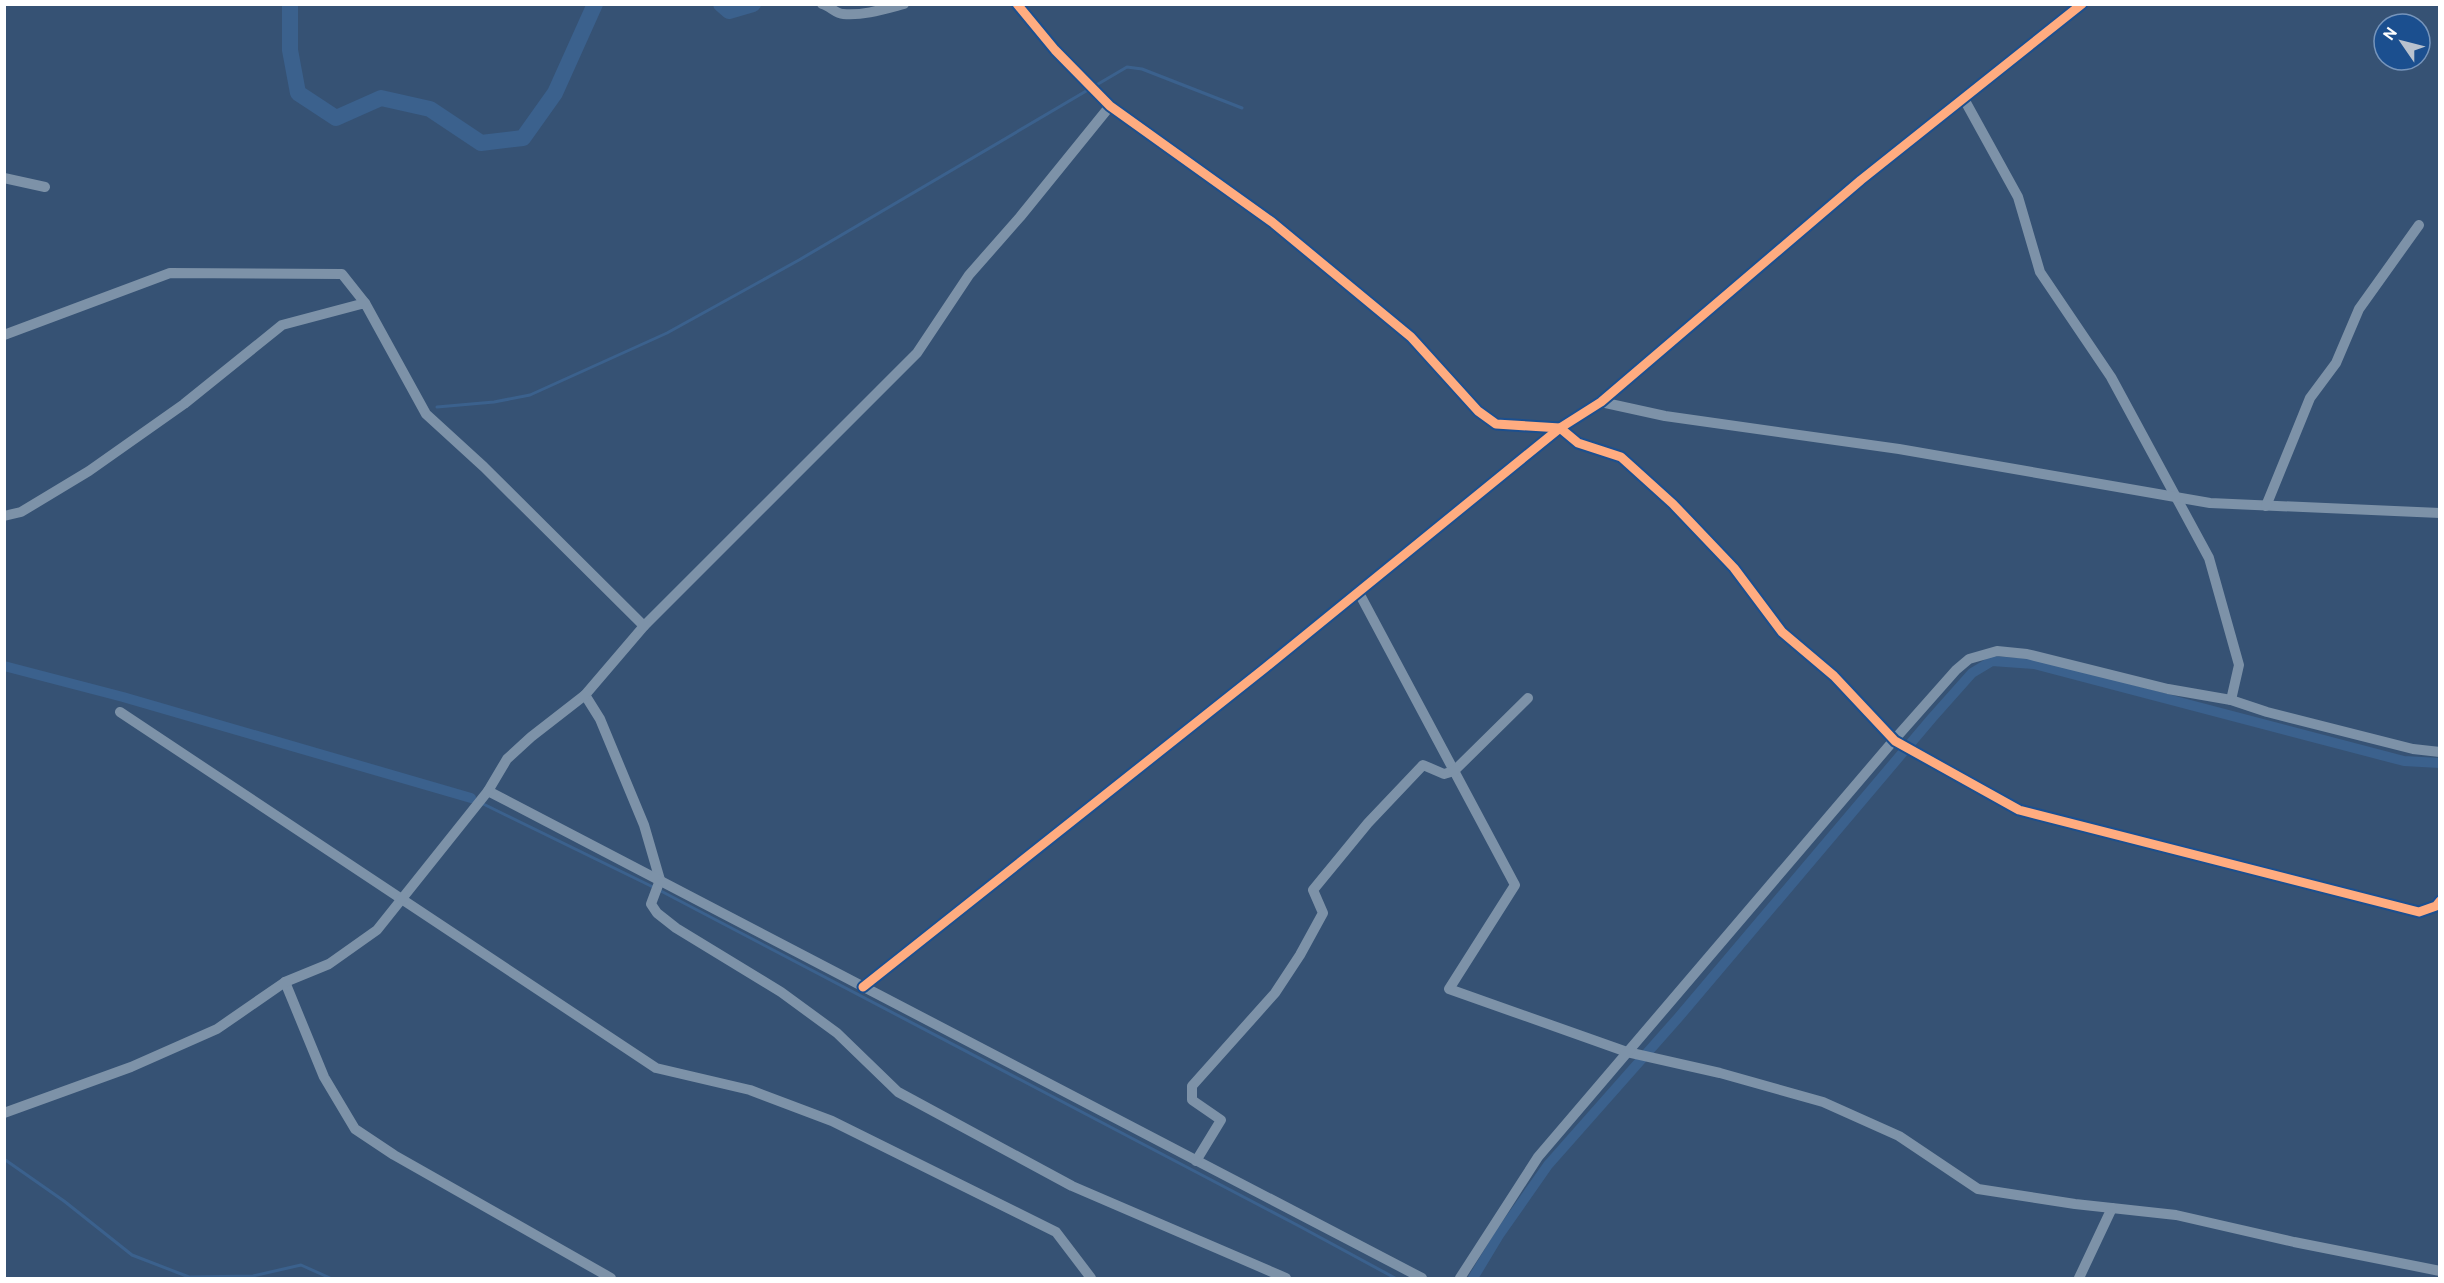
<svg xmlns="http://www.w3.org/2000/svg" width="2444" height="1283" viewBox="0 0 2444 1283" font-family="Overpass,sans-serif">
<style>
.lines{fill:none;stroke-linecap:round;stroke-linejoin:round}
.stream{stroke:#3b618d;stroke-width:3}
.canal{stroke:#3b618d;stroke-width:10}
.river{stroke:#3b618d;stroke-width:16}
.street{stroke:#7d92a8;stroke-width:10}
.cycleway-casing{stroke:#1b4f8f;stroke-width:13}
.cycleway{stroke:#ffac80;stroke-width:9}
</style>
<rect width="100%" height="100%" fill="#365274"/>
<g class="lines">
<g class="stream">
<polyline points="437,407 494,402 530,395 667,333 799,260 1127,67 1142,69 1242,108"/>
<polyline points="471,798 653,887"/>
<polyline points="659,890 1299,1226 1395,1278"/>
<polyline points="4,1159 64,1201 132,1255 189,1277 253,1276 301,1265 330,1278"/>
</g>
<g class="canal">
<polyline points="4,666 123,697 471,798"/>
<polyline points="1473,1278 1499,1235 1548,1165 1678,1018 1932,718 1972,673 1992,661 2034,664 2404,761 2440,763"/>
</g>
<g class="river">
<polyline points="290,4 290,50 298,93 336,118 381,98 430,109 481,143 523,138 555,93 595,4"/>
<polyline points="721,4 729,11 753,4"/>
</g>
<g class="street">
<path d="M822 4C830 6 836 14 843 14 863 16 885 9 904 4"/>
<polyline points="1017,4 1055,50 1110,106 1272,222 1411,337 1478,411 1496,424 1560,428 1578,443 1621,457 1673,504 1734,568 1782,632 1834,676 1895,741 2019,810 2419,912 2436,906 2440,901"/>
<polyline points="1964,99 2018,197 2040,272 2111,377 2209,558 2239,665 2231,700"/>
<polyline points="4,178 45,187"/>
<polyline points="4,335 170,273 342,274 365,303"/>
<polyline points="1601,402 1665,416 1899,449 2210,503 2440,513"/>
<polyline points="2266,506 2310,398 2336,363 2359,309 2419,225"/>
<polyline points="4,516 21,512 89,471 184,404 282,325 365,303 426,414 484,467 644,626"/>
<polyline points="1358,591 1515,885 1449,989 1627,1052 1720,1073 1823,1102 1899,1136 1978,1189 2075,1204 2176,1215 2294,1242 2440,1271"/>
<polyline points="585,695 600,719 644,825 660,880 651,904 657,913 676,928 781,992 837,1033 898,1092 1072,1186 1286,1278"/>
<polyline points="120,712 656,1068 750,1090 832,1121 1056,1232 1091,1278"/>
<polyline points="488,791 1422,1278"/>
<polyline points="285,982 324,1077 355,1129 394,1155 611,1278"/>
<polyline points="863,987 1265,668 1560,428 1601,402 1861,180 2082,4"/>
<polyline points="4,1113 131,1067 217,1029 285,982 329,964 377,930 488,791 507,759 531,737 585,695 644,626 917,353 969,275 1020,217 1110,106"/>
<polyline points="1196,1161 1221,1120 1192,1100 1192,1086 1275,993 1300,955 1323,913 1313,890 1368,823 1423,765 1444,774 1454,771 1528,698"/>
<polyline points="1460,1278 1538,1157 1894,740 1956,670 1969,659 1997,651 2027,654 2168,689 2231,700 2267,712 2413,749 2440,752"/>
<polyline points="2079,1278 2112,1208"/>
</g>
<defs>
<g id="cycleway">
<polyline points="1017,4 1055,50 1110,106 1272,222 1411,337 1478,411 1496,424 1560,428 1578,443 1621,457 1673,504 1734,568 1782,632 1834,676 1895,741 2019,810 2419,912 2436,906 2440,901"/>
<polyline points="863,987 1265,668 1560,428 1601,402 1861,180 2082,4"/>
</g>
</defs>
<use href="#cycleway" class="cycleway-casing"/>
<use href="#cycleway" class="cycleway"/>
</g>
<rect width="2444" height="1283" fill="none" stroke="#ffffff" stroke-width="12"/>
<g transform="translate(2402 42) rotate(305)"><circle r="28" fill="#1b4f8f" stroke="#7695bc" stroke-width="1.5"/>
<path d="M0-4.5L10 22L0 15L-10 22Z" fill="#b9c2ce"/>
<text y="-9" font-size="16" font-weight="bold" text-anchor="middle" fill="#ffffff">N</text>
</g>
</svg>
